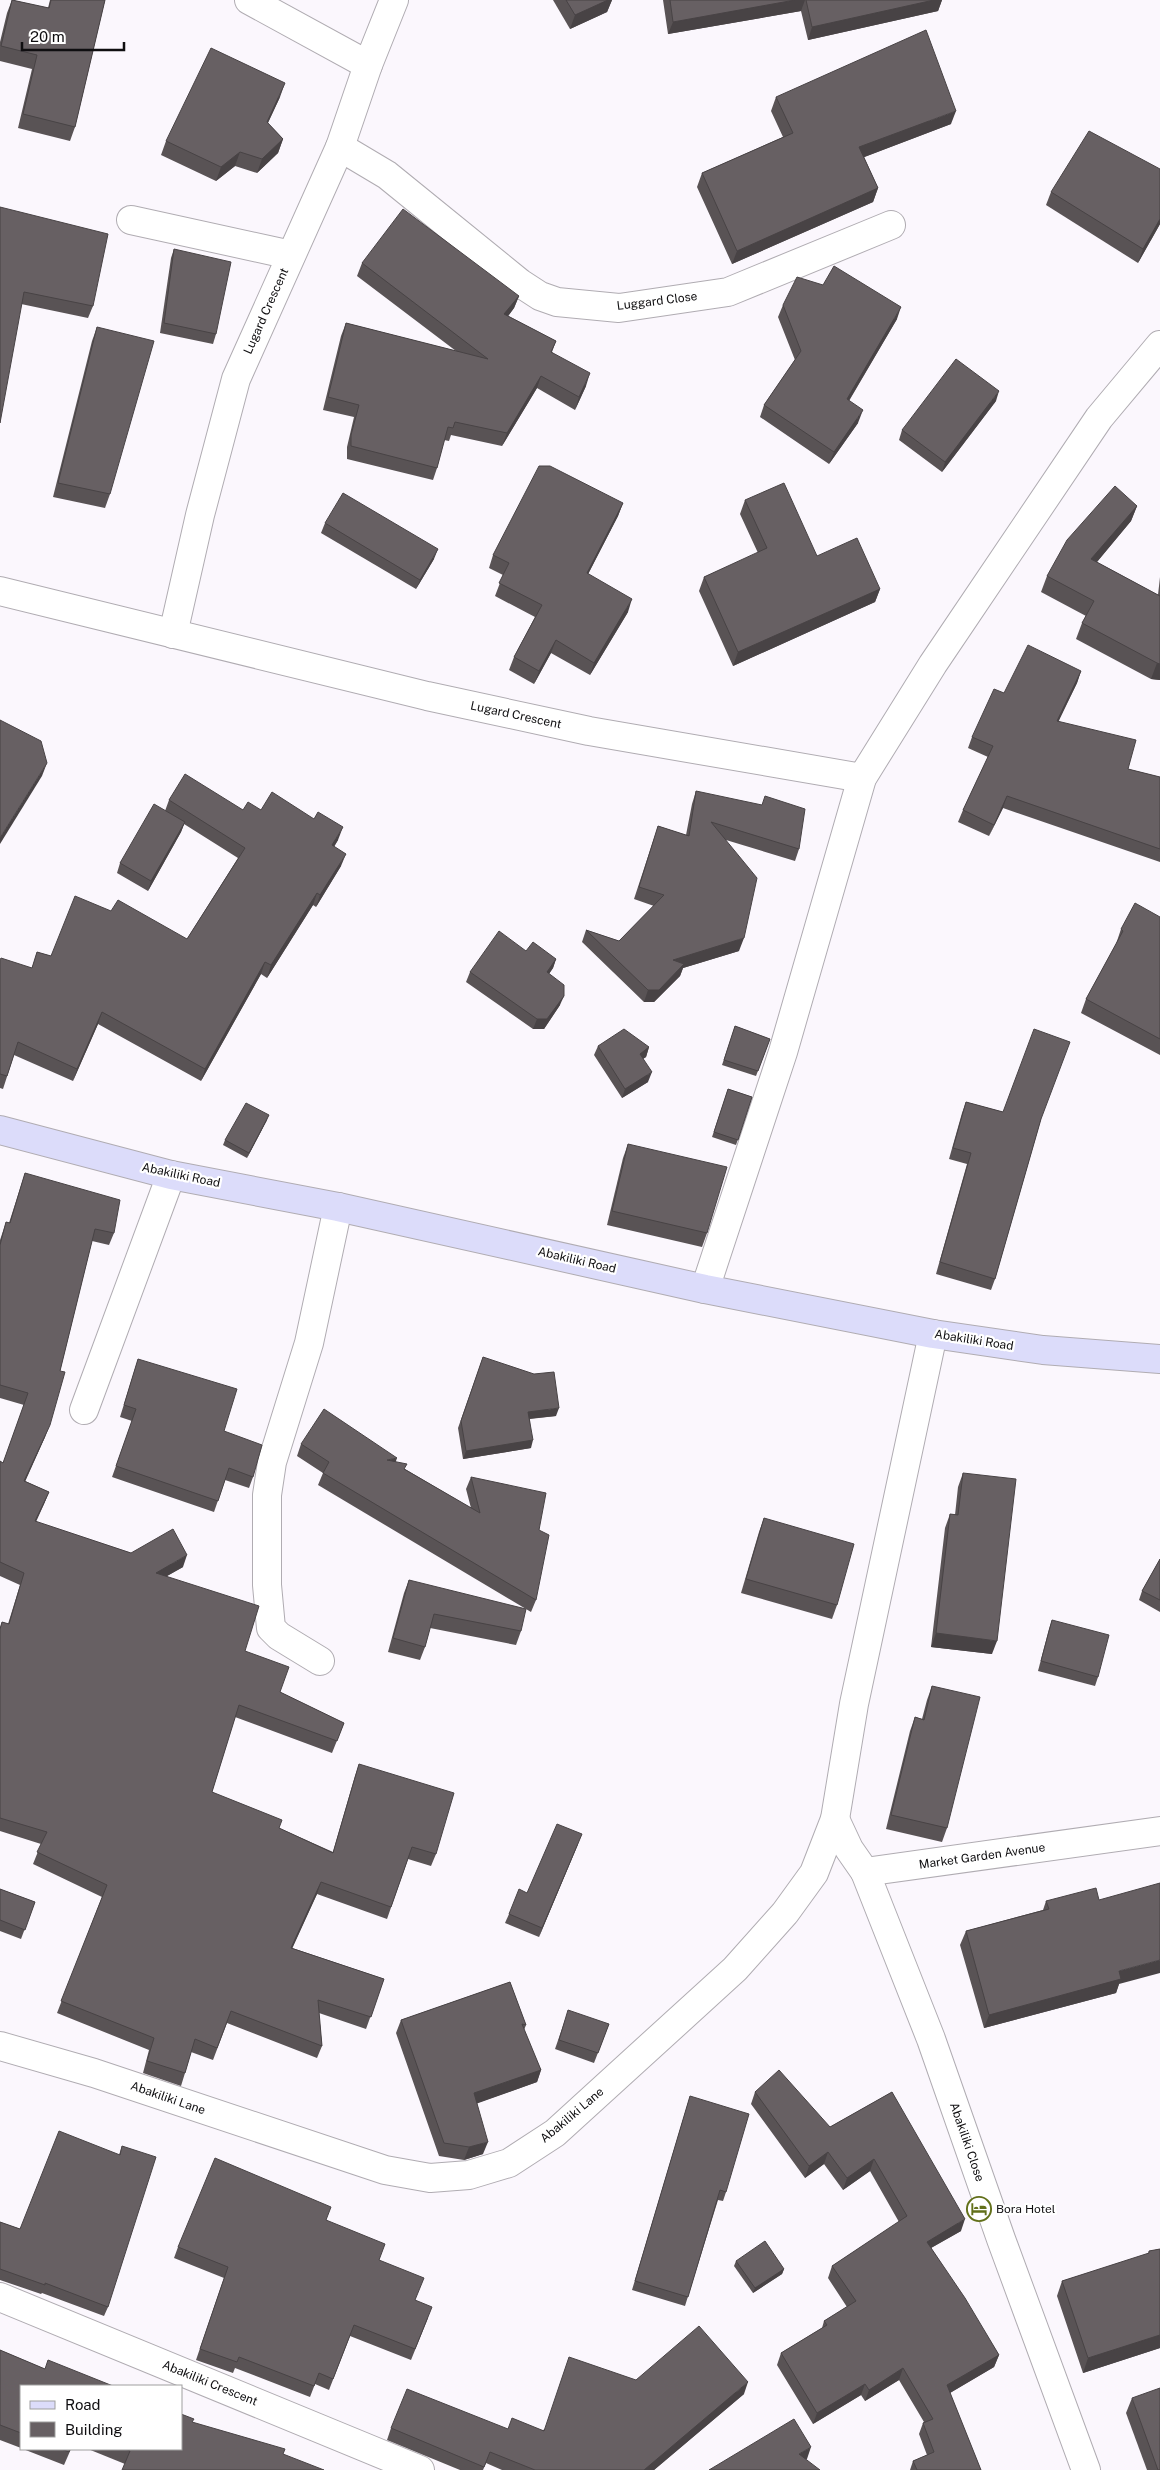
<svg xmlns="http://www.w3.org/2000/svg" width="1160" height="2470" viewBox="0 0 1160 2470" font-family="'Public Sans',sans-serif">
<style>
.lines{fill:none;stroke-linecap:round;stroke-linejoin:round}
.minor-casing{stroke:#b0acb2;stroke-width:30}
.secondary-casing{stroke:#b0acb2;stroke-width:30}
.minor{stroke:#fff;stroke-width:28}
.secondary{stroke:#dcdcfa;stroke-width:28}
.wall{fill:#595355}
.shaded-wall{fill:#484345}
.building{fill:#676063;stroke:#484345}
.labels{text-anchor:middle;stroke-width:4.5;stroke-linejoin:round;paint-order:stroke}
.street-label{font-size:12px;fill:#0f0e10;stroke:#fff}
.poi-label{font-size:12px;fill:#0f0e10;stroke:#fff;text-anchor:start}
</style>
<rect width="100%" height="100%" fill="#fbf7fd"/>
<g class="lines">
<defs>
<g id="minor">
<polyline points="249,0 368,65"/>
<polyline points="340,147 387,175 520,283 540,296 557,302 619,308 728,292 891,225"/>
<polyline points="131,220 291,255"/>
<polyline points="0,591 427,696 589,731 862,778"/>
<polyline points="173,634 200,515 236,379 340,147 368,65 394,0"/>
<polyline points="705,1289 783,1052 862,778 933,664 1099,418 1160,345"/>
<polyline points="84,1410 171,1175"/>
<polyline points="320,1661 279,1636 271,1628 267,1585 267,1495 272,1462 309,1343 338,1207"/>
<polyline points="835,1819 849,1849 865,1872 1160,1831"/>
<polyline points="865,1872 931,2039 1001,2239 1086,2470"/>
<polyline points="0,2046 94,2073 385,2170 430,2178 469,2175 509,2163 555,2133 735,1969 785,1913 814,1873 835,1819 854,1704 933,1334"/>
<polyline points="0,2297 420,2470"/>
</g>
<polyline id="secondary" points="0,1130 171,1175 338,1207 705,1289 933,1334 1043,1350 1160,1359"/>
</defs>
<use href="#minor" class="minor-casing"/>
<use href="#secondary" class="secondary-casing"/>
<use href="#minor" class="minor"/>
<use href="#secondary" class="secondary"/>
</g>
<g class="wall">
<polygon points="12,0 48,8 50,0 105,0 75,127 70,141 18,128 32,69 0,61 0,42 7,13"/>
<polygon points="553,0 612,0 607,12 570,29"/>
<polygon points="663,0 942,0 938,11 808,40 801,11 668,34"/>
<polygon points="280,97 268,123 283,139 278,153 257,173 235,166 216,181 161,155 166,141"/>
<polygon points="776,97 951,124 864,157 878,188 873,202 732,264 697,187 702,173 783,137 771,111"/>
<polygon points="1160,169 1160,224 1138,263 1046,205 1051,192"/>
<polygon points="0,207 93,306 88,318 21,304"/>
<polygon points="174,249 216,334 213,344 160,333 171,258"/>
<polygon points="362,263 519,296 514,308 508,316 556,341 552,352 586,386 575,410 537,388 502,446 451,435 449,441 444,440 437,468 433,480 347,459 347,447 354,417 323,410 341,336 346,323 456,351 357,276"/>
<polygon points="783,305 897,319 849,401 858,423 829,464 760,417 764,405 795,360 778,317"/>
<polygon points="97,327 110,494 105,508 53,497 92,341"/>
<polygon points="996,401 942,472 899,440 902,430"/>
<polygon points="745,500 817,556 880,589 875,602 733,666 699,591 704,577 758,553 740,514"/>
<polygon points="623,503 618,516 588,574 628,612 590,675 551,653 534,684 509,670 514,657 535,617 495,596 503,575 489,568 493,555"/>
<polygon points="1137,506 1131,521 1097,562 1158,595 1160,577 1160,680 1151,679 1076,639 1082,623 1086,616 1041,592 1047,576"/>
<polygon points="325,523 434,559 416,589 321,533"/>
<polygon points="1081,671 1077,683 1058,721 1128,769 1160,777 1160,862 1003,808 989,836 958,822 963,810 988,757 968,748 972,737 1004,693"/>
<polygon points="696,791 799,849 795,861 726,840 739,951 683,968 680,976 654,1002 644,1002 582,942 586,930 619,941 654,906 634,899 658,826 686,835 692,804"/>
<polygon points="169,800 243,810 261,810 338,840 334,847 341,866 316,907 313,905 267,978 261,974 201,1081 98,1024 73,1081 14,1055 3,1089 0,1088 0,960 32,968 37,952 51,956 111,911 187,939 238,858 184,824 181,832 148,891 117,873 120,863 165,811"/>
<polygon points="1160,917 1160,1055 1081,1013 1086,999 1116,944 1121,929"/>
<polygon points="526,951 556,959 553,968 549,974 560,1005 544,1029 533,1029 466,982 470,972"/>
<polygon points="735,1026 770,1039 756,1076 722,1065"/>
<polygon points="598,1046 649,1047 646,1057 643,1059 648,1082 622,1098 594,1055"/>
<polygon points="728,1089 752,1097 736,1145 712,1137"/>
<polygon points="966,1102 1003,1112 1041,1119 995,1279 991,1290 936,1274 967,1164 949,1159 962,1113"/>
<polygon points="267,1120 247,1158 223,1145 225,1140"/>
<polygon points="628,1144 707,1233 702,1247 607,1225 623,1158"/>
<polygon points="25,1173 114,1233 109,1245 92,1241 60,1371 45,1437 25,1481 49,1492 44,1504 36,1522 131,1553 183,1567 167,1576 245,1651 280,1692 344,1723 332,1753 235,1717 212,1792 279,1828 333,1852 355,1776 359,1764 436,1854 431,1866 408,1859 387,1919 317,1894 292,1948 384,1979 366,2029 319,2013 322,2046 317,2058 227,2023 213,2060 191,2052 185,2073 181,2086 143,2073 149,2050 57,2013 102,1897 33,1864 41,1844 0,1831 0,1628 2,1622 8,1624 20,1585 0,1576 0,1461 3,1463 24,1405 0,1398 0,1240 6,1222 9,1223"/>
<polygon points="483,1357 556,1416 530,1419 531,1448 463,1459 458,1428"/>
<polygon points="138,1359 224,1431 253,1477 249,1488 225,1480 214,1512 112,1477 132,1421 120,1417"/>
<polygon points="301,1444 396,1462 405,1469 471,1508 466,1489 471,1477 539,1530 536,1600 531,1612 318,1485 323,1473 297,1456"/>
<polygon points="963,1473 992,1654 931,1647 945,1528 950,1514 955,1515 958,1487"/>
<polygon points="764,1518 837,1605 832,1619 741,1593 759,1532"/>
<polygon points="1160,1559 1160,1612 1139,1600 1142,1591"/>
<polygon points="409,1580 521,1631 516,1645 430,1628 425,1647 420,1660 388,1652 404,1593"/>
<polygon points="1052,1620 1098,1677 1095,1686 1038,1671 1049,1629"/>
<polygon points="932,1686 947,1828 942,1842 886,1829 910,1731 915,1717 922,1719 927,1700"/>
<polygon points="578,1844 539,1937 505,1923 509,1914"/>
<polygon points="0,1889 35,1902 21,1939 0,1931"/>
<polygon points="1099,1900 1119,1984 1116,1993 984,2028 960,1945 966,1931 1043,1910 1046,1901"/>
<polygon points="510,1982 526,2025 524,2030 541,2070 537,2082 477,2103 483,2154 464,2160 439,2156 396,2033 401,2020"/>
<polygon points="565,2020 609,2024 594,2063 555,2049"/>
<polygon points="755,2092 830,2127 892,2092 961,2231 931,2248 999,2355 994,2367 950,2393 981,2470 910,2470 913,2461 927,2455 919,2434 923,2423 924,2422 899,2380 865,2401 861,2395 813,2424 777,2365 781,2353 822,2328 824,2321 847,2307 828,2278 832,2266 899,2222 870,2171 843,2190 824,2164 805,2178 751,2104"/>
<polygon points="690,2096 726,2192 723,2201 718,2200 685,2306 632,2290"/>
<polygon points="122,2146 108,2307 104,2316 42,2293 41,2294 0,2280 0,2222 20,2229 119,2155"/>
<polygon points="326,2220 379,2260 416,2301 428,2318 411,2360 350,2336 329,2390 315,2384 310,2397 235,2368 233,2373 196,2360 224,2278 174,2258 178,2247"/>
<polygon points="1160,2249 1160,2348 1083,2373 1057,2296 1062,2281 1148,2254 1149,2251"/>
<polygon points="736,2261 784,2269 782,2274 753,2293 734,2266"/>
<polygon points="0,2350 45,2369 113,2386 21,2386 21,2448 0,2440"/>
<polygon points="636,2380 744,2394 654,2470 502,2470 486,2463 483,2470 460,2470 387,2440 391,2428 508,2429 543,2430"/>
<polygon points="1132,2398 1160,2470 1147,2470 1126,2413"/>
<polygon points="23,2449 71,2449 64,2465"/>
<polygon points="88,2449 181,2449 125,2464"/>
</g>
<g class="shaded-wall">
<polygon points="608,0 612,0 607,12 570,29 575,15"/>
<polygon points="795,0 805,0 801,11 668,34 673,22"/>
<polygon points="934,0 942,0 938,11 808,40 812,27"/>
<polygon points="285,83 280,97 262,135 267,122"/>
<polygon points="956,111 951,124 854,161 859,147"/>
<polygon points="283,139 278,153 257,173 262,159"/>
<polygon points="240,152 235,166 216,181 221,167"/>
<polygon points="878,188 873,202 732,264 737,251"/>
<polygon points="1160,219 1160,224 1138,263 1143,249"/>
<polygon points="519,296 514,308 500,327 504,314"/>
<polygon points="901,307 897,319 842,412 847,399"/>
<polygon points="590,373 586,386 575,410 579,397"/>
<polygon points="541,376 537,388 502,446 507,433"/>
<polygon points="999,391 996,401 942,472 945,462"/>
<polygon points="863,410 858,423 829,464 834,452"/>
<polygon points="623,503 618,516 582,586 587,573"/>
<polygon points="1137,506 1131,521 1086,575 1091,559"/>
<polygon points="438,549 434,559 416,589 420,580"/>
<polygon points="880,589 875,602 733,666 738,652"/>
<polygon points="632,599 628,612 590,675 594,663"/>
<polygon points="556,640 551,653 534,684 539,671"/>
<polygon points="1157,663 1160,664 1160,680 1151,679"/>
<polygon points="1081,671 1077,683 1053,733 1057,721"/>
<polygon points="47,763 42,776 0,844 0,838"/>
<polygon points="1007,796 1003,808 989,836 994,825"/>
<polygon points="185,822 181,832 148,891 151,881"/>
<polygon points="343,827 338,840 327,857 332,845"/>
<polygon points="346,854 341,866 316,907 320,895"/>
<polygon points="317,893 313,905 267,978 271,965"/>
<polygon points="744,938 739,951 683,968 680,976 654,1002 644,1002 648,990 673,960"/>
<polygon points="556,959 553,968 543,982 547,972"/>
<polygon points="265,962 261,974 201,1081 205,1069"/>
<polygon points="564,996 560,1005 544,1029 533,1029 537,1019"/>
<polygon points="102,1012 98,1024 73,1081 77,1069"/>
<polygon points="649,1047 646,1057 636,1063 640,1054"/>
<polygon points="652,1072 648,1082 622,1098 625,1089"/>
<polygon points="269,1115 267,1120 247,1158 249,1153"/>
<polygon points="559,1408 556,1416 526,1419 528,1412"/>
<polygon points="50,1425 45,1437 20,1493 24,1481"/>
<polygon points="533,1440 531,1448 463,1459 466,1451"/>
<polygon points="397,1458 393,1470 387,1460"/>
<polygon points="49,1492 44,1504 30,1533 35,1521"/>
<polygon points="187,1555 183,1567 151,1585 156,1573"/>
<polygon points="936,1633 997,1641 992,1654 931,1647"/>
<polygon points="582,1834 578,1844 539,1937 542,1928"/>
<polygon points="321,1882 317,1894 287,1960 291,1948"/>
<polygon points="1160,1960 1160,1973 1119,1984 1116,1993 984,2028 989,2015 1119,1971"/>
<polygon points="541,2070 537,2082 470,2106 474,2093"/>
<polygon points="488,2142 483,2154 464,2160 469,2147"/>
<polygon points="828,2152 824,2164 805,2178 809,2166"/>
<polygon points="874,2159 870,2171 843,2190 847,2178"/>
<polygon points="965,2219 961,2231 922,2253 927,2242"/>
<polygon points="784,2269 782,2274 753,2293 755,2288"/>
<polygon points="1160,2335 1160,2348 1083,2373 1088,2358"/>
<polygon points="999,2355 994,2367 943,2397 947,2385"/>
<polygon points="903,2368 899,2380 865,2401 869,2390"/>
<polygon points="748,2382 744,2394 654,2470 644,2470"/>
<polygon points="865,2384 861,2395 813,2424 817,2413"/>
<polygon points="811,2447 807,2459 795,2466 799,2454"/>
</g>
<g class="building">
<polygon points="12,0 49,8 51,0 105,0 75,127 23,114 37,55 1,46"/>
<polygon points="566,0 608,0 575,15"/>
<polygon points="670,0 795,0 673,22"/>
<polygon points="806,0 934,0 812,27"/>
<polygon points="926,30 956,111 859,147 878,188 737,251 702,173 793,133 776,97"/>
<polygon points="211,48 285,83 267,122 283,139 262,159 240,152 221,167 166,141"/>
<polygon points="1089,131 1160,169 1160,219 1143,249 1051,192"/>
<polygon points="0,207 108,234 93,306 24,292 0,423"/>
<polygon points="403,209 519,296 504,314 556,341 551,352 590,373 579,397 541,376 507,433 455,422 453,428 448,427 437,468 351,446 351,435 359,405 328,397 346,323 488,359 362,263"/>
<polygon points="174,249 231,262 216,334 164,323"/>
<polygon points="834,266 901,307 847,399 863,410 834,452 764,405 801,351 783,305 797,277 823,285"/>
<polygon points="97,327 154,341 110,494 58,483"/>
<polygon points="956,359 999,391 945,462 902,430"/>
<polygon points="539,466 550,466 623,503 587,573 632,599 594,663 556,640 539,671 514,657 542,605 499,583 509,563 493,555"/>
<polygon points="784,483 817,556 857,538 880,589 738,652 704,577 767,548 745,500"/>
<polygon points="1115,486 1137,506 1091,559 1160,596 1160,664 1157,663 1082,623 1094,601 1047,576 1067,540"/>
<polygon points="343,493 438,549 420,580 325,523"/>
<polygon points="1028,645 1081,671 1057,721 1136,740 1128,769 1160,777 1160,849 1007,796 994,825 963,810 993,746 972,737 994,689 1004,693"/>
<polygon points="0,720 41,741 47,763 0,838"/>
<polygon points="185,774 243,810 248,802 261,810 272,792 314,819 318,812 343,827 332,845 346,854 320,895 317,893 271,965 265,962 205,1069 102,1012 77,1069 18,1042 7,1076 0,1074 0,960 1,958 32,968 37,952 51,956 75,896 111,911 118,900 187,939 245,848 169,800"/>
<polygon points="696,791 762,805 765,796 805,809 799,849 711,822 757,878 744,938 673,960 684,964 659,990 648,990 586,930 619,941 664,895 639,887 658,826 689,836"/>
<polygon points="154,804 185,822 151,881 120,863"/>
<polygon points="1135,903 1160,917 1160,1039 1086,999 1123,931 1121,929"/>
<polygon points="499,931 526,951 533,942 556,959 547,972 564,985 564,996 547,1019 537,1019 470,972"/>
<polygon points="735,1026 770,1039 758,1071 724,1060"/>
<polygon points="624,1029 649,1047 640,1054 652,1072 625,1089 598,1046"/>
<polygon points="1034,1029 1070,1042 1041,1119 995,1279 940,1262 971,1153 953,1148 966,1102 1003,1112"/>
<polygon points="728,1089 752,1097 738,1140 714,1132"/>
<polygon points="246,1103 269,1115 249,1153 225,1140"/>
<polygon points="628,1144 727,1167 707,1233 612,1211"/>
<polygon points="25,1173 120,1200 114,1233 95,1229 60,1371 65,1372 50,1425 24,1481 49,1492 35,1521 131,1553 173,1529 187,1555 156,1573 259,1606 245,1651 289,1667 280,1692 344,1723 337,1741 239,1705 212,1792 282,1820 279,1828 333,1853 359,1764 454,1793 436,1854 412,1847 391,1907 321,1882 291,1948 384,1979 371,2017 318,2000 322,2046 231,2011 217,2048 195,2039 185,2073 147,2061 154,2038 61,2001 107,1885 37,1852 47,1832 0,1818 0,1629 2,1622 9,1624 24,1573 0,1562 0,1461 3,1463 28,1393 0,1385 0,1245 6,1222 10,1223"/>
<polygon points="483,1357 534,1374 554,1372 559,1408 528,1412 533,1440 466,1451 461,1421"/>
<polygon points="138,1359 237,1389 224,1431 262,1445 253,1477 229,1468 218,1501 116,1466 136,1409 124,1405"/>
<polygon points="324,1409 397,1458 387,1460 407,1464 404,1469 480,1513 471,1477 546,1493 539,1530 549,1535 536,1600 323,1473 329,1462 301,1444"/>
<polygon points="963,1473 1016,1479 997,1641 936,1633 950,1514 958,1515"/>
<polygon points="764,1518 854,1544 837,1605 746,1579"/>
<polygon points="1160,1559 1160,1600 1142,1591"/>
<polygon points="409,1580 526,1609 521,1631 434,1614 425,1647 393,1638"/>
<polygon points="1052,1620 1109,1635 1098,1677 1041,1661"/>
<polygon points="932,1686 980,1697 947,1828 891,1815 915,1717 924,1720"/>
<polygon points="557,1824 582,1834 542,1928 509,1914 519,1889 527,1893"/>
<polygon points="1160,1883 1160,1960 1119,1971 1121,1979 989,2015 966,1931 1049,1909 1046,1901 1096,1888 1099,1900"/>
<polygon points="0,1889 35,1902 25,1930 0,1920"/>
<polygon points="510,1982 526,2025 522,2024 541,2070 474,2093 488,2142 469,2147 444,2143 401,2020"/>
<polygon points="568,2010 609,2024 598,2053 559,2040"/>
<polygon points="779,2070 830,2127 892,2092 965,2219 927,2242 965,2298 999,2355 947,2385 981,2470 917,2470 913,2461 934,2452 923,2423 933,2419 903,2368 869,2390 865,2384 817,2413 781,2353 827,2325 824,2321 856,2301 832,2266 907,2216 874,2159 847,2178 828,2152 809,2166 755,2092"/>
<polygon points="690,2096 749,2114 726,2192 720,2190 688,2297 635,2281"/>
<polygon points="59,2131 120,2155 122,2146 156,2157 108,2307 45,2283 45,2285 0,2269 0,2222 20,2229"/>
<polygon points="215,2158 331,2207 326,2220 385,2244 379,2260 424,2278 415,2300 432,2307 415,2349 354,2325 333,2379 319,2373 314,2386 239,2357 237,2362 200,2349 228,2267 178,2247"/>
<polygon points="765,2241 784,2269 755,2288 736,2261"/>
<polygon points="1160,2249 1160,2335 1088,2358 1062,2281 1149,2253 1149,2251"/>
<polygon points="699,2326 748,2382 644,2470 535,2470 490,2452 484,2467 391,2428 407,2389 508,2429 512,2418 544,2431 569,2357 636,2380"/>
<polygon points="0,2350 45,2369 48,2360 113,2386 21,2386 21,2433 0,2425"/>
<polygon points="1160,2388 1160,2470 1158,2470 1132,2398"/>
<polygon points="181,2414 194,2419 192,2422 285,2449 283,2454 324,2470 122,2470 130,2451 125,2449 181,2449"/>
<polygon points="794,2419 811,2447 799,2454 820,2470 709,2470"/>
<polygon points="61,2449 70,2449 69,2452"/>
</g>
<defs>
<symbol id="hotel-ring" viewBox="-11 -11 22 22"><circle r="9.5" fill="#fff" stroke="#62701a" stroke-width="1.5"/><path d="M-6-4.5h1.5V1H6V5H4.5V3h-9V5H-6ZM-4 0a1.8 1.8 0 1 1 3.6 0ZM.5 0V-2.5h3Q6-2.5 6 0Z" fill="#62701a"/></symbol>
</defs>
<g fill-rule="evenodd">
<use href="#hotel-ring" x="965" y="2195" width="28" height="28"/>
</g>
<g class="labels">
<g class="street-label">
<text transform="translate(657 301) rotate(-7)" y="4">Luggard Close</text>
<text transform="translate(266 311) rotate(-66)" y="4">Lugard Crescent</text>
<text transform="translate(516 715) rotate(12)" y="4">Lugard Crescent</text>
<text transform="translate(181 1175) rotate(12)" y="4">Abakiliki Road</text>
<text transform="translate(577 1260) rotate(13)" y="4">Abakiliki Road</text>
<text transform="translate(974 1340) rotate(9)" y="4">Abakiliki Road</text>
<text transform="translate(982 1856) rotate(-8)" y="4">Market Garden Avenue</text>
<text transform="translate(168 2098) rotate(19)" y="4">Abakiliki Lane</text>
<text transform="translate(572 2115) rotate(-40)" y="4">Abakiliki Lane</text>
<text transform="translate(967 2142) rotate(71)" y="4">Abakiliki Close</text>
<text transform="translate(210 2383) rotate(22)" y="4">Abakiliki Crescent</text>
</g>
<g class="poi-label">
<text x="996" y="2213">Bora Hotel</text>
</g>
</g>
<rect x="20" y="2385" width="162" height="65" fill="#ffffff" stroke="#9f9f9f"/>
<rect x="30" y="2401" width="25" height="8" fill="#dcdcfa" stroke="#9f9f9f"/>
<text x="65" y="2410" font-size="15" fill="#0f0e10">Road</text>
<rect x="30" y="2422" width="25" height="15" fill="#676063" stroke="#9f9f9f"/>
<text x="65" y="2435" font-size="15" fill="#0f0e10">Building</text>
<path d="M22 42v8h102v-8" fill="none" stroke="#0f0e10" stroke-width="2.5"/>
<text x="30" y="42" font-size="15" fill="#0f0e10" stroke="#ffffff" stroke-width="4" paint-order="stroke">20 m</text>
</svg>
